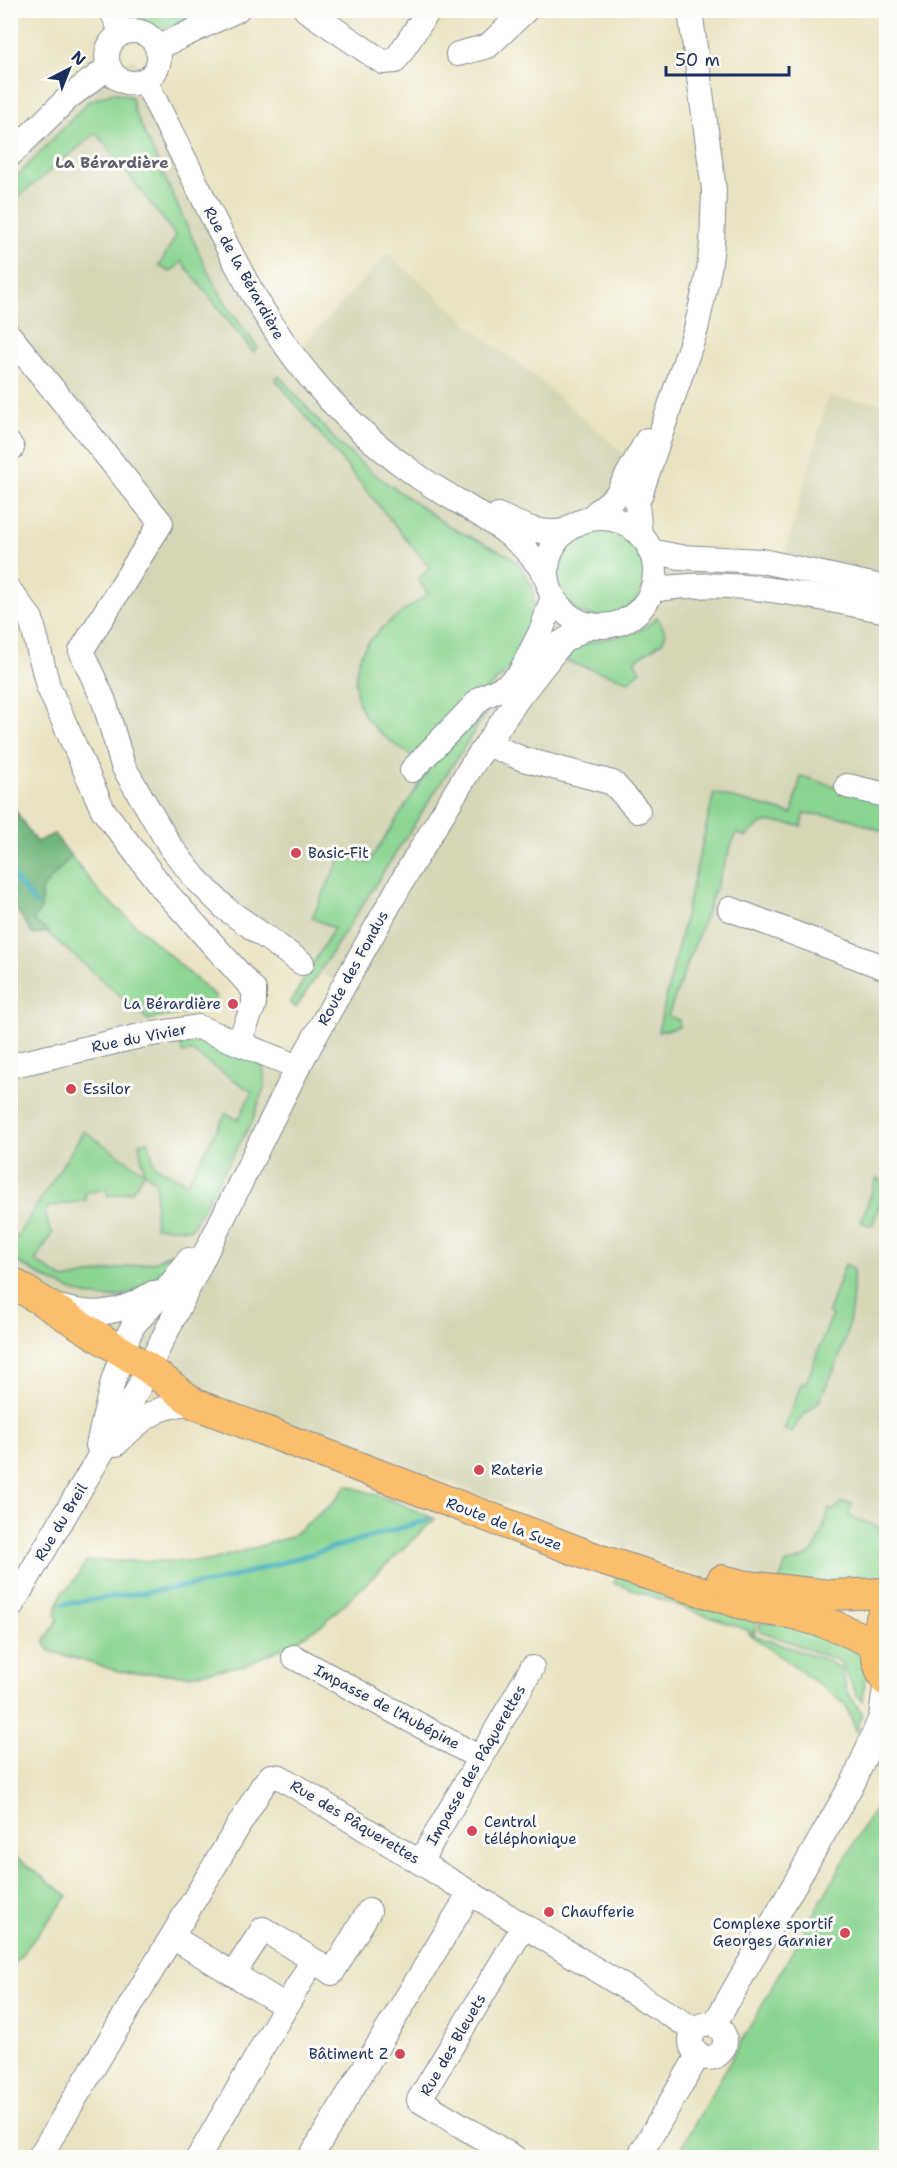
<svg xmlns="http://www.w3.org/2000/svg" width="897" height="2168" viewBox="0 0 897 2168" font-family="'Shantell Sans',sans-serif">
<style>
.built{fill:#d6d6b7}
.green{fill:#8bd591;stroke:#538278;stroke-width:1.5}
.forest{fill:#70b67b;stroke:#46726c;stroke-width:1.5}
.lines{fill:none;stroke-linecap:round;stroke-linejoin:round}
.stream{stroke:#41afbe;stroke-width:5}
.minor-casing{stroke:#828990;stroke-width:26}
.major-casing{stroke:#828990;stroke-width:32}
.minor{stroke:#fff;stroke-width:24}
.major{stroke:#fabe6d;stroke-width:30}
.poi-dot{fill:#d1495b;stroke:#fdfcf7;stroke-width:2}
.labels{text-anchor:middle;stroke-width:6;stroke-linejoin:round;paint-order:stroke}
.street-label{font-size:15px;fill:#1b2f5e;stroke:#fdfcf7}
.poi-label{font-size:15px;fill:#1b2f5e;stroke:#fdfcf7;text-anchor:start}
.neighbourhood-label{font-size:16px;font-weight:bold;fill:#606170;stroke:#fdfcf7}
</style>
<rect width="100%" height="100%" fill="#fdfcf7"/>
<filter id="ink" filterUnits="userSpaceOnUse"><feTurbulence type="fractalNoise" baseFrequency=".0167" numOctaves="2"/><feDisplacementMap in="SourceGraphic" scale="12" xChannelSelector="R" yChannelSelector="G"/><feConvolveMatrix kernelMatrix="1 2 1 2 8 2 1 2 1" color-interpolation-filters="sRGB"/></filter>
<filter id="wash" filterUnits="userSpaceOnUse"><feTurbulence type="fractalNoise" baseFrequency=".008" numOctaves="4" result="noise"/><feDisplacementMap in="SourceGraphic" scale="24" xChannelSelector="R" yChannelSelector="G"/><feGaussianBlur stdDeviation="1.35" result="paint"/><feColorMatrix in="noise" values="0 0 0 0 0 0 0 0 0 0 0 0 0 0 0 0 0 1.4 0 .05"/><feComposite in="paint" operator="in"/></filter>
<g filter="url(#wash)">
<rect width="100%" height="100%" fill="#eae3c2"/>
<polygon class="built" points="135,59 224,241 292,357 388,253 490,343 518,362 622,452 645,464 626,502 622,522 629,526 654,561 655,570 722,572 778,579 828,397 886,403 886,1582 715,1579 678,1569 148,1368 11,1281 10,901 33,935 49,932 166,1036 298,1067 343,986 302,963 170,846 81,651 160,523 11,342 10,156 111,69"/>
<g class="green">
<path d="M133 11H197L198 15C170 29 157 37 133 11Z"/>
<polygon points="113,92 132,97 134,110 208,272 228,307 258,348 253,352 182,262 170,272 159,266 176,236 96,133 11,203 11,183 88,102"/>
<path d="M279 376 338 443 374 474 450 527 508 555 518 563 533 587 534 612 512 666 415 758C382 736 351 718 356 674 358 662 360 653 367 644 382 624 408 609 428 594L418 579 430 568 275 379Z"/>
<circle cx="601" cy="573" r="44"/>
<path d="M657 617 666 633 662 642 634 661 641 671 629 681 565 661C588 626 625 651 657 617Z"/>
<polygon points="493,702 296,1008 290,1003 334,928 312,918 343,852 360,862 369,862 430,768"/>
<path d="M801 776 886 802V833L848 818 804 813 802 826C774 823 766 815 746 837L736 833 668 1016 679 1020V1027L658 1032 714 793 792 814Z"/>
<polygon points="71,856 100,893 216,997 213,1008 148,1020 33,920 41,909 41,890"/>
<path d="M197 1037 249 1056 263 1067 265 1085 252 1122 191 1229 155 1227 156 1183 145 1172 132 1191 108 1196 106 1189 85 1193 86 1200 48 1207 45 1212 49 1228 53 1232 35 1261 65 1280 156 1261 179 1249C125 1326 77 1298 11 1258V1246L84 1131 144 1172 139 1143 148 1141 155 1166 187 1183 226 1113 238 1120 252 1092 192 1052 183 1053 179 1039Z"/>
<polygon points="877,1178 885,1184 885,1189 872,1226 861,1222"/>
<path d="M845 1264 853 1268C855 1310 847 1347 827 1384 824 1389 822 1396 819 1401 809 1413 800 1415 792 1432L784 1430 802 1382 806 1383 832 1315 828 1312Z"/>
<polygon points="347,1485 399,1503 435,1519 323,1624 295,1642 245,1665 189,1675 121,1672 50,1651 44,1642 58,1620 55,1614 62,1592 69,1588 87,1561 209,1561 290,1537 333,1503"/>
<path d="M841 1503H852L849 1516 886 1530V1582H779L786 1563C820 1560 820 1537 829 1509L834 1510Z"/>
<polygon points="619,1566 758,1609 755,1633 614,1583"/>
<path d="M759 1623 792 1624 856 1649 866 1667 863 1701C850 1691 850 1672 839 1661L760 1631Z"/>
<polygon points="748,1633 826,1660 842,1669 847,1692 862,1713 857,1732 845,1704"/>
<polygon points="886,1791 886,2157 676,2157 859,1834"/>
<polygon points="10,1853 68,1896 11,1968 10,1968"/>
</g>
<polygon class="forest" points="10,802 36,842 54,834 71,856 41,890 41,909 33,920 49,932 33,935 11,901"/>
<g class="lines">
<g class="stream">
<polyline points="10,873 36,904"/>
<polyline points="64,1604 215,1582 428,1520"/>
</g>
</g>
</g>
<g filter="url(#ink)">
<g class="lines">
<defs>
<g id="minor">
<polyline points="111,10 122,33"/>
<polyline points="306,10 383,62 395,61 429,10"/>
<circle cx="133" cy="57" r="26"/>
<polyline points="157,48 237,10"/>
<polyline points="458,54 488,46 526,10"/>
<path d="M145 80C161 114 179 147 195 181 233 260 270 336 330 400 357 429 387 455 419 477 464 508 522 530 548 580"/>
<polyline points="10,155 69,97 109,67"/>
<polyline points="10,336 161,523 81,651 104,701 123,766 170,846 195,878 226,909 302,963"/>
<polyline points="10,445 12,448"/>
<path d="M498 515C520 525 543 537 567 530"/>
<circle cx="601" cy="572" r="54"/>
<polyline points="589,519 616,496 647,440"/>
<polyline points="640,535 637,504 696,329 709,269 712,244 714,190 690,10"/>
<polyline points="650,551 680,557 762,561 886,588"/>
<path d="M652 590C731 577 808 595 886 611"/>
<polyline points="10,591 31,619 48,686 103,810 164,890 254,990 254,1004 239,1042"/>
<polyline points="518,677 542,629 553,596"/>
<polyline points="487,744 523,759 613,783 638,811"/>
<polyline points="412,770 481,698 506,686 521,673"/>
<polyline points="847,786 886,795"/>
<polyline points="730,909 886,968"/>
<polyline points="10,1066 140,1036 198,1027 298,1067"/>
<path d="M59 1307C95 1318 122 1313 153 1293"/>
<path d="M116 1444C139 1421 160 1402 195 1404"/>
<polyline points="98,1445 113,1381 129,1334 134,1324 168,1288 189,1260"/>
<polyline points="10,1608 132,1401 298,1067 409,869 471,767 519,697 562,642 590,625"/>
<polyline points="294,1657 480,1758"/>
<polyline points="420,1862 532,1668"/>
<polyline points="172,1937 286,2006"/>
<polyline points="313,1960 332,1973 369,1911"/>
<circle cx="708" cy="2041" r="17"/>
<polyline points="714,2025 855,1779 881,1717 886,1680"/>
<polyline points="39,2158 263,1785 271,1776 280,1777 695,2030"/>
<polyline points="198,2158 313,1960 263,1929 234,1973"/>
<polyline points="310,2158 470,1893"/>
<polyline points="515,2158 419,2100 524,1926"/>
<polyline points="638,2158 699,2054"/>
</g>
<g id="major">
<polyline points="10,1281 148,1368 195,1404 598,1559 758,1609 794,1614 835,1626 875,1644"/>
<polyline points="722,1580 747,1586 829,1595 886,1593"/>
<path d="M886 1609C872 1631 872 1658 886 1681"/>
</g>
</defs>
<use href="#minor" class="minor-casing"/>
<use href="#major" class="major-casing"/>
<use href="#minor" class="minor"/>
<use href="#major" class="major"/>
</g>
</g>
<g class="poi-dot">
<circle cx="296" cy="853" r="6"/>
<circle cx="233" cy="1004" r="6"/>
<circle cx="71" cy="1089" r="6"/>
<circle cx="479" cy="1470" r="6"/>
<circle cx="472" cy="1831" r="6"/>
<circle cx="549" cy="1912" r="6"/>
<circle cx="845" cy="1933" r="6"/>
<circle cx="400" cy="2054" r="6"/>
</g>
<g class="labels">
<g class="street-label">
<text transform="translate(244 273) rotate(61)" y="5">Rue de la Bérardière</text>
<text transform="translate(353 968) rotate(-61)" y="5">Route des Fondus</text>
<text transform="translate(139 1038) rotate(-11)" y="5">Rue du Vivier</text>
<text transform="translate(61 1522) rotate(-59)" y="5">Rue du Breil</text>
<text transform="translate(504 1524) rotate(21)" y="5">Route de la Suze</text>
<text transform="translate(387 1707) rotate(28)" y="5">Impasse de l'Aubépine</text>
<text transform="translate(476 1765) rotate(-60)" y="5">Impasse des Pâquerettes</text>
<text transform="translate(355 1822) rotate(31)" y="5">Rue des Pâquerettes</text>
<text transform="translate(453 2045) rotate(-60)" y="5">Rue des Bleuets</text>
</g>
<g class="poi-label">
<text x="308" y="858">Basic-Fit</text>
<text x="221" y="1009" text-anchor="end">La Bérardière</text>
<text x="83" y="1094">Essilor</text>
<text x="491" y="1475">Raterie</text>
<text x="484" y="1827">Central<tspan x="484" dy="17">téléphonique</tspan></text>
<text x="561" y="1917">Chaufferie</text>
<text x="833" y="1929" text-anchor="end">Complexe sportif<tspan x="833" dy="17">Georges Garnier</tspan></text>
<text x="388" y="2059" text-anchor="end">Bâtiment Z</text>
</g>
<g class="neighbourhood-label">
<text x="112" y="168">La Bérardière</text>
</g>
</g>
<rect width="897" height="2168" fill="none" stroke="#fdfcf7" stroke-width="36"/>
<g transform="translate(69 69) rotate(42)" stroke="#fdfcf7" stroke-width="4.5" paint-order="stroke">
<path d="M0-4.5L10 22L0 15L-10 22Z" fill="#1b2f5e"/>
<text y="-9" font-size="16" font-weight="bold" text-anchor="middle" fill="#1b2f5e">N</text>
</g>
<path d="M666 66v9h123v-9" fill="none" stroke="#1b2f5e" stroke-width="3"/>
<text x="675" y="66" font-size="18" fill="#1b2f5e" stroke="#fdfcf7" stroke-width="4.5" paint-order="stroke">50 m</text>
</svg>
